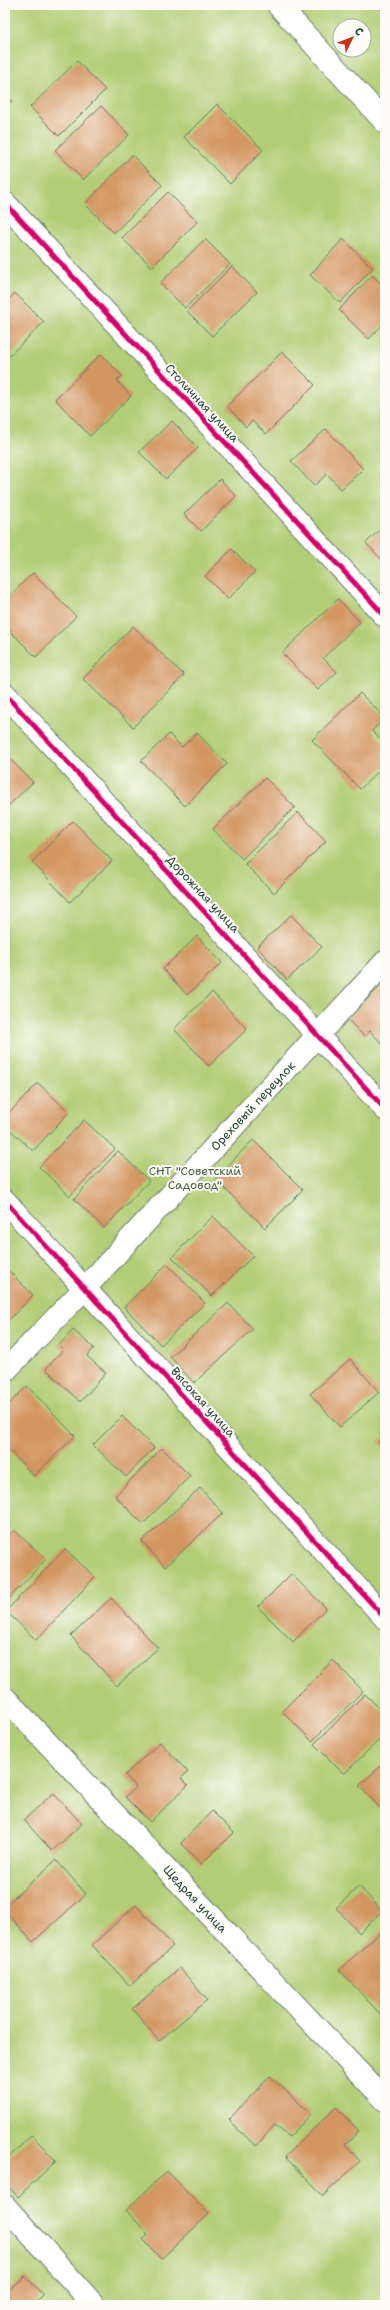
<svg xmlns="http://www.w3.org/2000/svg" width="390" height="2310" viewBox="0 0 390 2310" font-family="'Shantell Sans',sans-serif">
<style>
.green{fill:#b1cd74;stroke:#688554;fill-rule:evenodd}
.building{fill:#d39662}
.lines{fill:none;stroke-linecap:round;stroke-linejoin:round}
.minor-casing{stroke:#677867;stroke-width:24}
.minor{stroke:#fff;stroke-width:22}
.cycleway-casing{stroke:#fdfcf7;stroke-width:8}
.cycleway{stroke:#d6006c;stroke-width:5}
.labels{text-anchor:middle;stroke-width:4;stroke-linejoin:round;paint-order:stroke}
.street-label{font-size:12px;fill:#1f3d34;stroke:#fdfcf7}
.park-label{font-size:12px;fill:#446144;stroke:#fdfcf7}
</style>
<rect width="100%" height="100%" fill="#fdfcf7"/>
<filter id="ink" filterUnits="userSpaceOnUse"><feTurbulence type="fractalNoise" baseFrequency=".025" numOctaves="2"/><feDisplacementMap in="SourceGraphic" scale="8" xChannelSelector="R" yChannelSelector="G"/><feConvolveMatrix kernelMatrix="1 2 1 2 8 2 1 2 1" color-interpolation-filters="sRGB"/></filter>
<filter id="wash" filterUnits="userSpaceOnUse"><feTurbulence type="fractalNoise" baseFrequency=".012" numOctaves="4" result="noise"/><feDisplacementMap in="SourceGraphic" scale="16" xChannelSelector="R" yChannelSelector="G"/><feGaussianBlur stdDeviation="0.9" result="paint"/><feColorMatrix in="noise" values="0 0 0 0 0 0 0 0 0 0 0 0 0 0 0 0 0 1.4 0 .05"/><feComposite in="paint" operator="in"/></filter>
<g filter="url(#wash)">
<rect width="100%" height="100%" fill="#eee5c7"/>
<path class="green" d="M5 5H385V2305H5ZM340 26H364V50H340Z"/>
<g id="blocks">
<g class="building">
<polygon points="77,61 105,90 59,136 30,107"/>
<polygon points="5,94 12,101 5,107"/>
<polygon points="217,104 263,150 230,184 184,137"/>
<polygon points="101,106 129,135 83,180 55,150"/>
<polygon points="132,155 162,185 114,233 85,204"/>
<polygon points="168,192 197,222 152,267 122,238"/>
<polygon points="205,239 230,264 185,308 160,283"/>
<polygon points="343,239 373,268 340,303 310,275"/>
<polygon points="232,266 257,292 212,336 187,311"/>
<polygon points="372,275 385,287 385,322 369,339 339,310"/>
<polygon points="15,293 44,322 5,360 5,303"/>
<polygon points="282,352 315,385 266,434 252,421 246,427 227,406"/>
<polygon points="101,354 122,376 117,381 131,396 90,436 55,399"/>
<polygon points="172,421 198,448 166,479 139,452"/>
<polygon points="326,429 363,469 341,489 327,474 314,486 291,461"/>
<polygon points="220,479 236,496 201,531 184,514"/>
<polygon points="385,525 385,563 366,543"/>
<polygon points="232,549 255,572 228,599 205,576"/>
<polygon points="33,573 76,616 36,657 5,626 5,600"/>
<polygon points="338,599 360,622 323,658 337,672 318,690 282,653"/>
<polygon points="133,626 184,675 133,727 83,679"/>
<polygon points="360,693 385,718 372,731 385,744 385,765 360,789 312,740"/>
<polygon points="197,733 227,764 185,806 141,761 169,734 182,747"/>
<polygon points="5,754 33,782 5,809"/>
<polygon points="265,778 295,807 242,859 213,829"/>
<polygon points="385,808 385,818 380,813"/>
<polygon points="298,812 326,841 274,893 245,864"/>
<polygon points="73,821 112,861 70,902 32,862"/>
<polygon points="291,915 322,947 287,980 257,947"/>
<polygon points="197,936 222,963 187,995 163,969"/>
<polygon points="385,982 385,1045 384,1046 370,1031 364,1036 347,1019"/>
<polygon points="212,992 247,1029 209,1066 174,1029"/>
<polygon points="38,1083 69,1112 33,1151 5,1125 5,1117"/>
<polygon points="84,1120 115,1149 70,1196 39,1167"/>
<polygon points="253,1140 303,1190 265,1228 215,1179"/>
<polygon points="118,1151 149,1181 104,1228 74,1199"/>
<polygon points="213,1216 253,1256 212,1296 172,1257"/>
<polygon points="167,1264 205,1303 161,1345 124,1307"/>
<polygon points="7,1269 33,1295 5,1324 5,1271"/>
<polygon points="228,1303 253,1329 194,1383 170,1357"/>
<polygon points="73,1330 94,1348 87,1356 106,1373 80,1402 46,1369 63,1350 59,1345"/>
<polygon points="350,1359 379,1392 340,1427 310,1394"/>
<polygon points="27,1386 75,1436 34,1476 5,1446 5,1408"/>
<polygon points="122,1416 154,1448 126,1477 93,1445"/>
<polygon points="385,1436 385,1449 378,1442"/>
<polygon points="162,1448 190,1476 143,1524 115,1496"/>
<polygon points="200,1488 223,1513 165,1567 142,1541"/>
<polygon points="385,1514 385,1525 379,1520"/>
<polygon points="14,1530 46,1559 5,1603 5,1539"/>
<polygon points="65,1549 95,1577 36,1640 6,1611"/>
<polygon points="291,1574 326,1608 293,1642 258,1607"/>
<polygon points="111,1598 158,1648 117,1686 71,1636"/>
<polygon points="333,1660 363,1691 312,1741 282,1711"/>
<polygon points="365,1694 385,1714 385,1734 344,1774 314,1744"/>
<polygon points="160,1742 188,1772 181,1778 188,1785 150,1822 125,1797 136,1787 125,1775"/>
<polygon points="385,1762 385,1813 359,1786"/>
<polygon points="53,1793 82,1824 52,1851 24,1820"/>
<polygon points="212,1811 234,1833 201,1864 181,1843"/>
<polygon points="56,1860 86,1894 33,1942 5,1911 5,1906"/>
<polygon points="359,1886 382,1911 359,1933 336,1908"/>
<polygon points="136,1905 173,1946 130,1986 92,1945"/>
<polygon points="385,1928 385,2019 339,1970"/>
<polygon points="180,1968 207,2000 159,2041 132,2009"/>
<polygon points="270,2076 311,2114 289,2137 275,2125 256,2146 228,2120"/>
<polygon points="336,2107 359,2131 345,2144 360,2161 323,2196 285,2157"/>
<polygon points="32,2135 56,2161 18,2197 5,2183 5,2161"/>
<polygon points="167,2171 209,2214 161,2259 143,2239 148,2234 126,2210"/>
<polygon points="25,2276 43,2295 33,2305 5,2305 5,2294"/>
</g>
</g>
</g>
<g filter="url(#ink)">
<use href="#blocks" fill-opacity="0" stroke="#677867" stroke-width="1"/>
<g class="lines">
<defs>
<g id="minor">
<polyline points="278,5 385,122"/>
<polyline points="5,203 385,616"/>
<polyline points="5,694 385,1109"/>
<polyline points="5,1201 385,1618"/>
<polyline points="5,1371 85,1288 385,962"/>
<polyline points="5,1698 385,2100"/>
<polyline points="5,2206 94,2305"/>
</g>
</defs>
<use href="#minor" class="minor-casing"/>
<use href="#minor" class="minor"/>
<defs>
<g id="cycleway">
<polyline points="5,203 385,616"/>
<polyline points="5,694 385,1109"/>
<polyline points="5,1201 385,1618"/>
</g>
</defs>
<use href="#cycleway" class="cycleway-casing"/>
<use href="#cycleway" class="cycleway"/>
</g>
</g>
<g class="labels">
<g class="street-label">
<text transform="translate(202 403) rotate(47)" y="4">Столичная улица</text>
<text transform="translate(203 894) rotate(47)" y="4">Дорожная улица</text>
<text transform="translate(253 1106) rotate(-47)" y="4">Ореховый переулок</text>
<text transform="translate(203 1402) rotate(48)" y="4">Высокая улица</text>
<text transform="translate(195 1899) rotate(47)" y="4">Щедрая улица</text>
</g>
<g class="park-label">
<text x="195" y="1175">СНТ "Советский<tspan x="195" dy="14">Садовод"</tspan></text>
</g>
</g>
<rect width="390" height="2310" fill="none" stroke="#fdfcf7" stroke-width="20"/>
<g transform="translate(352 38) rotate(47)"><circle r="19" fill="#fdfcf7" stroke="#a4b0a9"/>
<path d="M0-3L7 15L0 10L-7 15Z" fill="#c8321e"/>
<text y="-6" font-size="11" font-weight="bold" text-anchor="middle" fill="#1f3d34">С</text>
</g>
</svg>
